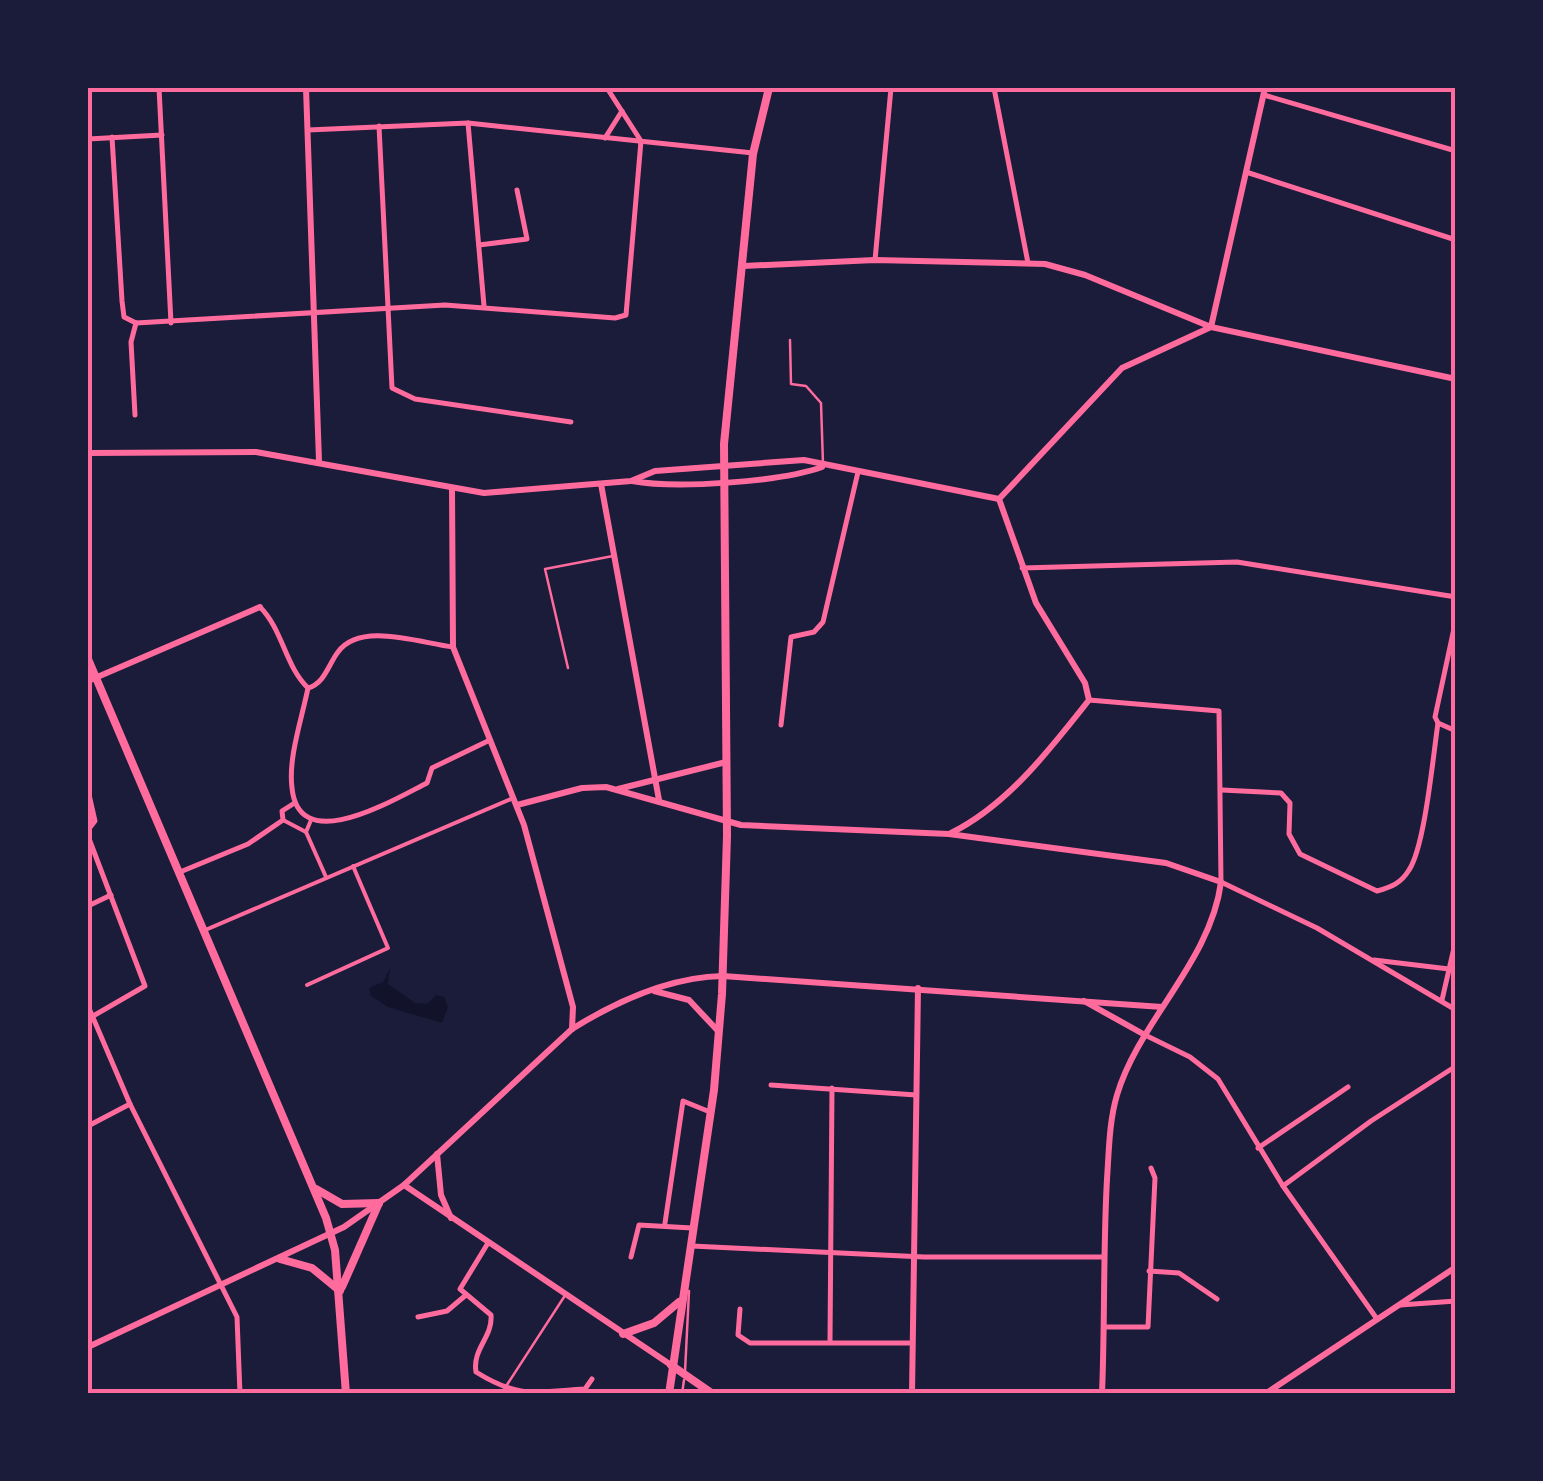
<svg xmlns="http://www.w3.org/2000/svg" width="1543" height="1481" viewBox="0 0 1543 1481" font-family="Overpass,sans-serif">
<style>
.water{fill:#12122b}
.lines{fill:none;stroke-linecap:round;stroke-linejoin:round}
.service{stroke:#ff6b9d;stroke-width:2.5}
.pedestrian{stroke:#ff6b9d;stroke-width:4}
.minor{stroke:#ff6b9d;stroke-width:5}
.tertiary{stroke:#ff6b9d;stroke-width:6}
.secondary{stroke:#ff6b9d;stroke-width:6}
.primary{stroke:#ff6b9d;stroke-width:8}
.neatline{fill:none;stroke:#ff6b9d;stroke-width:4}
</style>
<rect width="100%" height="100%" fill="#1b1b3a"/>
<polygon class="water" points="390,968 388,984 415,1003 427,1004 436,995 444,997 448,1007 442,1023 388,1007 371,996 369,988 383,982"/>
<g class="lines">
<g class="service">
<polyline points="790,340 791,384 806,386 821,403 823,464"/>
<polyline points="568,668 545,569 613,556"/>
<polyline points="685,1372 689,1291"/>
<polyline points="501,1394 564,1297"/>
<polyline points="682,1394 684,1380"/>
</g>
<g class="pedestrian">
<polyline points="283,820 306,832"/>
<polyline points="311,820 306,832 326,877"/>
<polyline points="203,931 511,799"/>
<polyline points="307,985 388,948 353,866"/>
</g>
<g class="minor">
<polyline points="159,88 171,323"/>
<polyline points="994,88 1028,263"/>
<polyline points="1264,95 1456,151"/>
<polyline points="468,123 484,306"/>
<polyline points="379,126 392,388 415,399 571,422"/>
<polyline points="308,130 468,123 753,153"/>
<polyline points="112,137 122,301 124,317 136,323"/>
<polyline points="605,138 622,111"/>
<polyline points="88,139 162,135"/>
<polyline points="1246,172 1456,240"/>
<polyline points="479,245 527,239 517,190"/>
<polyline points="875,260 891,88"/>
<polyline points="136,323 445,305 615,318 626,315 641,141 607,88"/>
<polyline points="135,415 131,342 136,323"/>
<polyline points="1022,568 1237,562 1456,597"/>
<path d="M260 607C283 630 285 666 308 688"/>
<path d="M453 647C420 643 360 621 338 652 328 665 325 683 308 688 302 718 288 758 292 788 299 857 393 800 427 783L432 768 490 740"/>
<polyline points="1089,700 1219,711 1221,882 1317,928 1456,1010"/>
<polyline points="1438,723 1456,731"/>
<polyline points="781,725 791,637 814,632 823,622 858,472"/>
<polyline points="88,790 95,821 88,830"/>
<path d="M1222 790 1281 793 1290 803 1289 834 1300 854 1377 891C1392 887 1401 883 1409 870 1425 846 1433 756 1438 723L1435 717 1456 619"/>
<polyline points="88,836 145,986 88,1019"/>
<polyline points="180,872 248,844 283,820 282,811 293,804"/>
<polyline points="88,906 111,895"/>
<polyline points="1374,960 1449,969"/>
<polyline points="1442,1000 1456,939"/>
<polyline points="88,1006 130,1104 237,1317 240,1394"/>
<polyline points="1145,1035 1190,1057 1218,1079 1283,1186 1377,1319"/>
<polyline points="771,1085 916,1095"/>
<polyline points="88,1126 130,1104"/>
<polyline points="1258,1148 1348,1087"/>
<polyline points="1283,1186 1371,1121 1456,1066"/>
<polyline points="665,1223 683,1101 710,1112"/>
<path d="M488 1243 460 1289 491 1315C493 1337 472 1349 476 1372 519 1399 536 1392 585 1389L592 1379"/>
<polyline points="692,1246 924,1257 1103,1257"/>
<polyline points="631,1257 639,1225 692,1228"/>
<polyline points="1149,1271 1179,1273 1217,1299"/>
<polyline points="1400,1305 1456,1301"/>
<polyline points="740,1309 738,1335 750,1343 910,1343"/>
<polyline points="418,1317 447,1311 466,1295"/>
<polyline points="1105,1327 1148,1327 1155,1178 1151,1168"/>
<polyline points="830,1342 832,1088"/>
</g>
<g class="tertiary">
<polyline points="743,266 875,260 1045,264 1085,275 1211,327 1265,88"/>
<polyline points="601,484 659,800"/>
<polyline points="452,489 453,647 524,825 573,1007 572,1029"/>
<polyline points="88,681 260,607"/>
<polyline points="618,789 726,762"/>
<path d="M517 805 582 788 606 787 741 825 949 834 1166 863 1221 882C1211 961 1139 1021 1117 1095 1109 1122 1109 1151 1107 1179 1103 1250 1105 1322 1102 1394"/>
<path d="M951 833C1008 805 1050 749 1089 700L1085 683 1036 603 999 499"/>
<polyline points="723,976 1162,1007"/>
<polyline points="1084,1001 1145,1035"/>
<polyline points="912,1394 918,988"/>
<polyline points="1265,1394 1456,1267"/>
</g>
<g class="secondary">
<polyline points="306,88 319,461"/>
<polyline points="88,453 256,452 484,493 631,481 655,471 804,460 999,499 1122,368 1211,327 1456,379"/>
<path d="M632 481C676 489 780 482 822 467"/>
<polyline points="654,991 689,1000 719,1032"/>
<polyline points="437,1154 441,1195 451,1218"/>
<polyline points="404,1185 671,1365"/>
<path d="M88 1347 344 1227 404 1185 572 1029C617 1001 670 977 723 976"/>
</g>
<g class="primary">
<polyline points="88,659 326,1218 335,1250 346,1394"/>
<polyline points="316,1189 342,1204 379,1203"/>
<polyline points="280,1259 312,1268 340,1291"/>
<polyline points="342,1287 379,1203"/>
<polyline points="623,1334 654,1323 679,1302"/>
<polyline points="671,1365 713,1394"/>
<polyline points="669,1394 714,1090 722,994 727,836 724,444 753,154 769,88"/>
</g>
</g>
<rect width="1543" height="1481" fill="none" stroke="#1b1b3a" stroke-width="180"/>
<rect x="90" y="90" width="1363" height="1301" class="neatline"/>
</svg>
